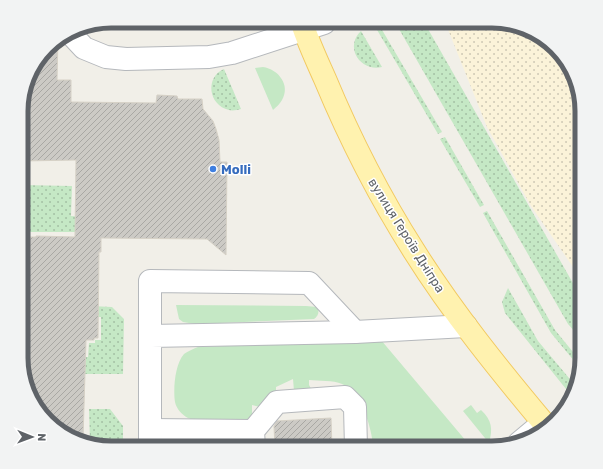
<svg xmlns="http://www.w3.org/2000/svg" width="603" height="469" viewBox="0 0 603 469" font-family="Rubik,sans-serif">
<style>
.grass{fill:#c5e8c5}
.sand{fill:url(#sand-dots)}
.garden{fill:url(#garden-dots)}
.building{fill:url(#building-hatch);stroke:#d6d1c6}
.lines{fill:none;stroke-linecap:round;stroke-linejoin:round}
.minor-casing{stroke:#b5b8bc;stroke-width:24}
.major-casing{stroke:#f2c960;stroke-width:24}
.minor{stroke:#fff;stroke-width:22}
.major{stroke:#fff2af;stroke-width:22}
.shop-dot{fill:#3f7fe0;stroke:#fff;stroke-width:1.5}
.labels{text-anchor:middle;stroke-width:3;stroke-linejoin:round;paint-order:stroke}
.shop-label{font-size:13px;font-weight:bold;fill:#366cbe;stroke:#fff;text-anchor:start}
.street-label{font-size:13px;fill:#5f6368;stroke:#fff}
.rim{fill:none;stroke:#5f6368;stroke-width:5}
</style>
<defs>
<pattern id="sand-dots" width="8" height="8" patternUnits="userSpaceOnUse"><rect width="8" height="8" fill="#fbf3d9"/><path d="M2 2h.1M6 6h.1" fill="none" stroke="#cec8b4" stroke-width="1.8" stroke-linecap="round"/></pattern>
<pattern id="garden-dots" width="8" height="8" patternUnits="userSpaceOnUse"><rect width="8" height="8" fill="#c5e8c5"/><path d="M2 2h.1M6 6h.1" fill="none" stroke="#a3c0a4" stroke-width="1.8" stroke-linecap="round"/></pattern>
<pattern id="building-hatch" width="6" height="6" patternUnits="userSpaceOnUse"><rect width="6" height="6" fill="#cccac5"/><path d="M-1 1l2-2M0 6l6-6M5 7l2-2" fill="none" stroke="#a9a8a4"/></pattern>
</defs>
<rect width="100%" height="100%" fill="#f1efe8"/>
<g class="grass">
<path d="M263 67C278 69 291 85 282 100 280 104 276 107 273 110L255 68Z"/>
<path d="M176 305 306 306 317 307C320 312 318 316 314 319L195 324 183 322 179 319Z"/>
<path d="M374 340 377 342 379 340H381L472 448H373C373 433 364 405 355 393 352 389 346 386 342 384 333 380 319 381 309 380V385L312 390 294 391 293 379 276 387V397L260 407 252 405V426C236 425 201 424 188 418 182 415 176 408 175 402 173 389 175 364 184 354 188 351 193 349 198 347Z"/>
<path d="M471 405 477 413 481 410C492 420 493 429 489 443L463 411Z"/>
<polygon points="195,442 220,445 228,443 234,448 181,448 188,444"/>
</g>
<polygon class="sand" points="498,21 552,43 573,71 582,110 582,280 531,206 487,127 445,22"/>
<g class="garden">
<polygon points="395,22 424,22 582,299 582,340 568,324"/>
<polygon points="373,23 378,23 442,132 438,134"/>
<path d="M361 31 382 67C360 72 344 47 361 31Z"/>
<path d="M224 69 241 109C238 110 232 111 229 110 208 105 205 77 224 69Z"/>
<polygon points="445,137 484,205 480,207 440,139"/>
<polygon points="22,185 72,186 71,216 85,217 85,232 22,232"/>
<polygon points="487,211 555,330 582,363 580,368 551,333 483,213"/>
<polygon points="21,239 26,239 26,269 35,269 31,306 26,307 25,334 21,334"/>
<polygon points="508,288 538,341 574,384 570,394 505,313 502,302"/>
<polygon points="91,306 112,307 124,319 123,374 82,374 82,357 88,357 89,343 95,343 95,340 101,340 101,317 91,317"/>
<polygon points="89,409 110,409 123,426 123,448 105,448 90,442"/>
</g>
<g class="building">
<polygon points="58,39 57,80 71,80 71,102 156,103 157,95 177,96 178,99 202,99 203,109 213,121 216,129 219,140 220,162 227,162 226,255 207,239 101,238 101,252 99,252 98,338 94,338 94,340 86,340 83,439 51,426 30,398 21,364 21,339 28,338 30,237 36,237 36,236 75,237 76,160 22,161 22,99 33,66 52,43"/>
<polygon points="331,418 332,448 275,448 274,426 277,421"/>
</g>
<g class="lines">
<defs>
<g id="minor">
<polyline points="70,33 84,48 106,57 126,59 209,57 232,53 324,23"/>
<polyline points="150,336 150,281 309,283 355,332"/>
<polyline points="150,430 253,431"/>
<polyline points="519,443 543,423"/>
<polyline points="150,448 150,336 355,332 466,326"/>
<polyline points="254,448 253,431 277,402 345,397 355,407 356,448"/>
</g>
<path id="major" d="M302 23C308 42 317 61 325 79 350 139 379 196 414 251 453 313 500 371 547 427"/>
</defs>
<use href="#minor" class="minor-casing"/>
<use href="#major" class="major-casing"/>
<use href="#minor" class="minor"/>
<use href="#major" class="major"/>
</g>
<circle class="shop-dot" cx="213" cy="169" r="4"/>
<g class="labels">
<g class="shop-label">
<text x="221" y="174">Molli</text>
</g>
<g class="street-label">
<text transform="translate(407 235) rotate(58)" y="5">вулиця Героїв Дніпра</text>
</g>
</g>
<path d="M0 0H603V469H0ZM111 28H492A83 83 0 0 1 575 111V358A83 83 0 0 1 492 441H111A83 83 0 0 1 28 358V111A83 83 0 0 1 111 28Z" fill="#f2f3f3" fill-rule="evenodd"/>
<path class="rim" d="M111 28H492A83 83 0 0 1 575 111V358A83 83 0 0 1 492 441H111A83 83 0 0 1 28 358V111A83 83 0 0 1 111 28Z"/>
<g transform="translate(32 437) rotate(91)" stroke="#ffffff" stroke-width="3" paint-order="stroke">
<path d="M0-3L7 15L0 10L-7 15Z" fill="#5f6368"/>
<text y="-6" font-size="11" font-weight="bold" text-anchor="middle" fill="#5f6368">N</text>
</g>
</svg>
